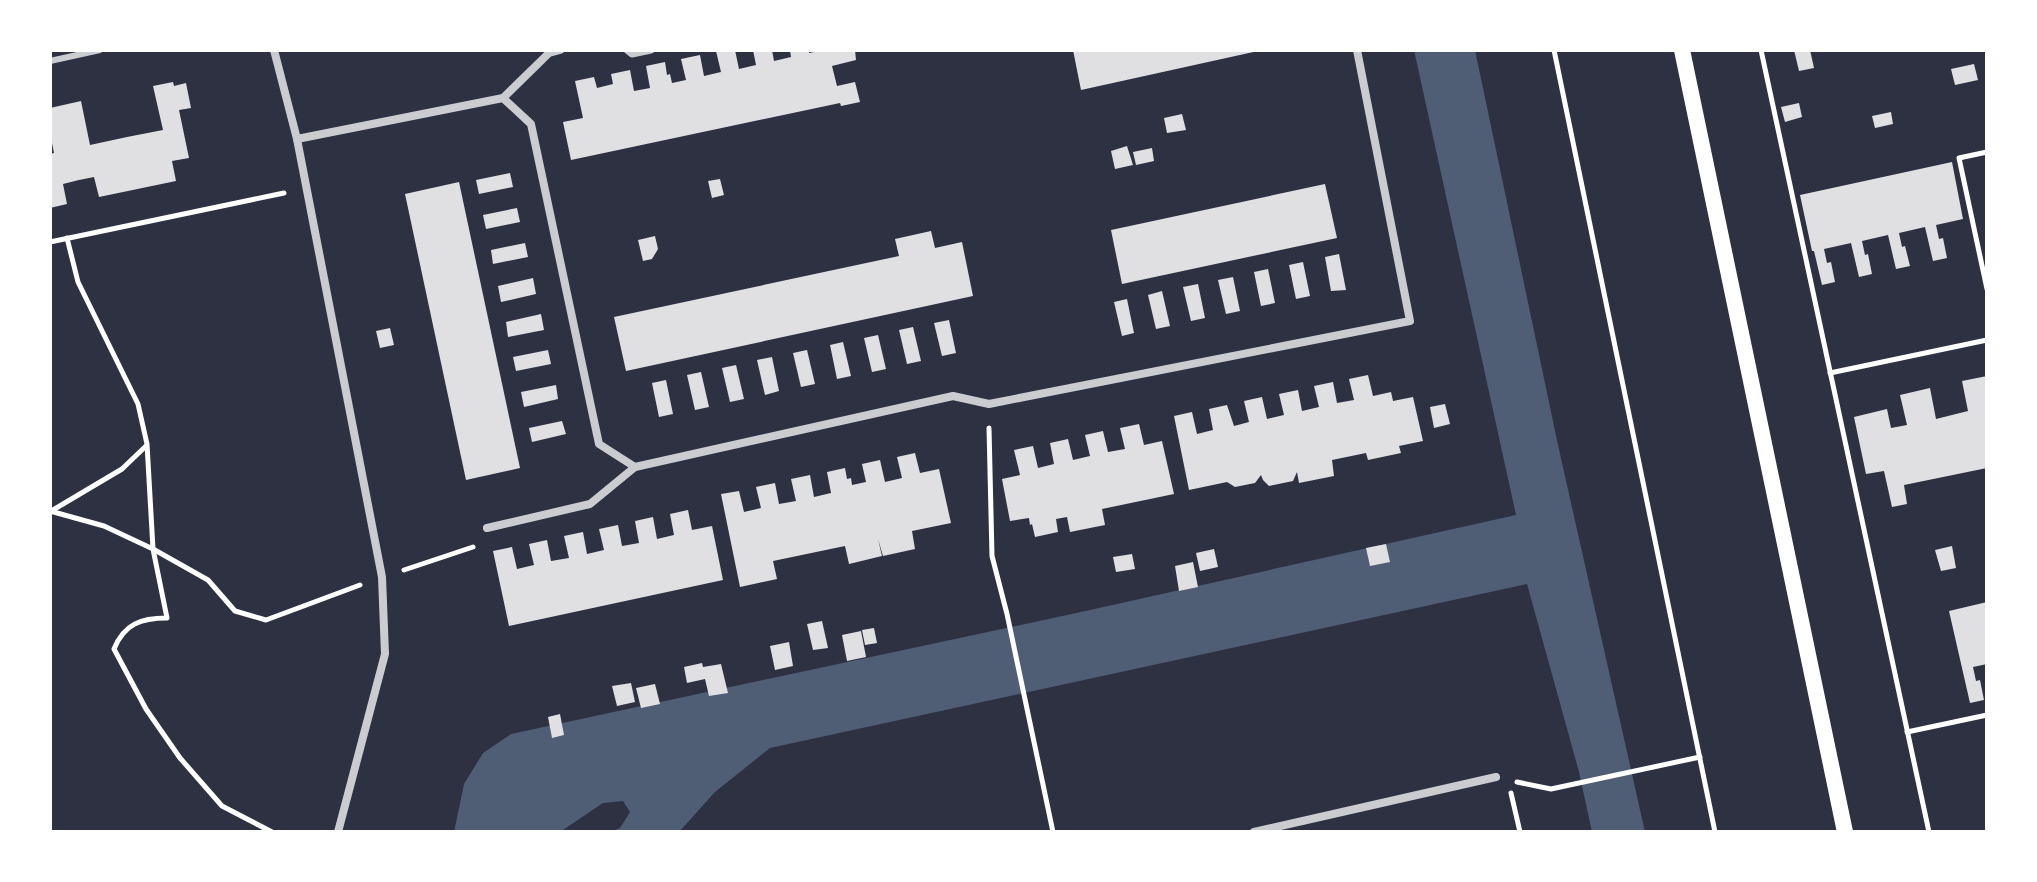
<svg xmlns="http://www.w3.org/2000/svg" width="2037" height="882" viewBox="0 0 2037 882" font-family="Quicksand,sans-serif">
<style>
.water{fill:#4f5d75}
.building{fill:#e0e0e3}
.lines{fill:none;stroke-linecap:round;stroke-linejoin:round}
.path{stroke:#fff;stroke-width:5}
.service{stroke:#caccd0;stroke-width:6}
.pedestrian{stroke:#caccd0;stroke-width:7}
.minor{stroke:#caccd0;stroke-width:8}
.secondary{stroke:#fff;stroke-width:16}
</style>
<rect width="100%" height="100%" fill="#2d3142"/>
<polygon class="water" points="1414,50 1475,50 1558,445 1645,832 1592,832 1579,772 1527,584 770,748 715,792 679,832 611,832 620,828 630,812 623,801 603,803 560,832 454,832 464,784 483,753 511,734 1081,612 1516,515"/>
<g class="building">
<polygon points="722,50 735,50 739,69 756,65 753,50 772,50 774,61 791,57 790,50 809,50 809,53 824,50 855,50 856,60 832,66 837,86 855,82 860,102 841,106 840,103 571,160 563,122 583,118 575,81 594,77 597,88 613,84 611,74 630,70 634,91 650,88 646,66 665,62 667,75 670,74 672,83 686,80 681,59 700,55 704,76 721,72 716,51"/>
<polygon points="1073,50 1258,50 1258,51 1081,90"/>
<polygon points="1794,50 1810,50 1814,68 1799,71"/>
<polygon points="1974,64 1978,80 1955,85 1951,69"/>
<polygon points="173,82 174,86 186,83 191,108 179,110 189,158 172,161 176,181 99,197 94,177 79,180 63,184 67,204 50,208 50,154 54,153 50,133 50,108 81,101 90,145 127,137 163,130 153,86"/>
<polygon points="1799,103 1802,117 1785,122 1781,107"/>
<polygon points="1891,112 1893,124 1875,128 1872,116"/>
<polygon points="1182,114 1186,130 1167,133 1164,118"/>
<polygon points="1127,146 1133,165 1115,169 1111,151"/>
<polygon points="1152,148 1154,161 1136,165 1133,152"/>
<polygon points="1952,162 1963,219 1936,225 1939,239 1943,238 1947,258 1933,261 1925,227 1899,233 1902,247 1905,246 1910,266 1896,269 1888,235 1862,241 1865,255 1868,254 1872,274 1859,277 1851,243 1824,249 1827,263 1831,262 1835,282 1822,285 1814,251 1812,251 1800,195"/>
<polygon points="510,173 513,187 479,194 476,180"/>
<polygon points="720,179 724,195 712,198 708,181"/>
<polygon points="459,182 520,468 466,480 405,194"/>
<polygon points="1325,184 1337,238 1122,284 1111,230"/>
<polygon points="517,208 520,222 486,229 483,215"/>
<polygon points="931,231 935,248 962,242 973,296 626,371 614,317 899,256 895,239"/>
<polygon points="655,236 658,249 652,259 643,261 638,240"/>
<polygon points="525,243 528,257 493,264 491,250"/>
<polygon points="1339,254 1346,290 1331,291 1325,257"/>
<polygon points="1303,262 1310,296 1296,299 1289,265"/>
<polygon points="1268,269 1275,303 1261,306 1254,272"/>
<polygon points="1233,277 1240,311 1226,314 1218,280"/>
<polygon points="533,278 536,294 501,302 498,286"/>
<polygon points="1198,284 1205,318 1191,321 1183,287"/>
<polygon points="1162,291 1170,326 1156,329 1148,295"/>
<polygon points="1127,299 1134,333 1122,336 1114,302"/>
<polygon points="541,314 544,330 508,337 506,322"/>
<polygon points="949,320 956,353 942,356 934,323"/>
<polygon points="913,327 921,361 907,364 899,330"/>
<polygon points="390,328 394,345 380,348 376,331"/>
<polygon points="878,335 886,369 872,372 864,338"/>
<polygon points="843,342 851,376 837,379 830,345"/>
<polygon points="548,350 551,364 516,371 513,357"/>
<polygon points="807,350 815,384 801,387 793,353"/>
<polygon points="772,357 779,391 765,395 757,360"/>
<polygon points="736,365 744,399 730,402 722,368"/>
<polygon points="701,372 709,407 695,410 687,375"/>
<polygon points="1368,375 1373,396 1391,392 1393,401 1413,397 1423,441 1399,446 1401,453 1368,460 1366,453 1332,460 1334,476 1299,483 1297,472 1293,481 1269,486 1263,480 1261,475 1255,483 1235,487 1227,482 1189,490 1174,416 1192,412 1197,434 1213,430 1209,409 1227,405 1234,426 1249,422 1244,401 1262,397 1267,419 1284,415 1279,394 1298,390 1302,411 1319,407 1314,386 1333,382 1337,403 1354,400 1349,379"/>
<polygon points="1987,376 1987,468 1904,485 1907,504 1892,507 1884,471 1866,474 1854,417 1887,409 1891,428 1907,425 1900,395 1930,388 1936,419 1968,411 1962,381"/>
<polygon points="666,380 673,414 659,417 652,383"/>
<polygon points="556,385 558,399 524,407 521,392"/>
<polygon points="1445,404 1450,424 1434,428 1430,407"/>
<polygon points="562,421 566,434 532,442 529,428"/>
<polygon points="1139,424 1144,445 1162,441 1174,494 1102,509 1105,525 1070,532 1067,517 1056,519 1058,532 1035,537 1032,524 1030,525 1029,518 1010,521 1002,479 1020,475 1014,450 1033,446 1038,468 1054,464 1050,443 1068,439 1073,460 1090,456 1085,435 1103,431 1108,452 1125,449 1120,428"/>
<polygon points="915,453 920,473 939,469 951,523 912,531 915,549 883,556 878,539 882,556 849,564 845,546 773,561 777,579 740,587 721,494 739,491 744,512 761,508 756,487 775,483 779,504 796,501 791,479 810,475 814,497 831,493 827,472 845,468 847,479 851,478 852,485 866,482 862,464 880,460 885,482 902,478 897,457"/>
<polygon points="688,510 692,530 712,526 723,580 509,626 493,551 512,547 517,569 534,565 529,544 547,540 551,561 569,558 564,536 583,532 587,554 604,550 599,529 618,525 622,546 639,543 635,521 653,517 657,539 674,535 670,514"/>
<polygon points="1386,544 1390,562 1370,566 1366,548"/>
<polygon points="1952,546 1956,568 1941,571 1935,550"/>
<polygon points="1214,549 1218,567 1200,571 1196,553"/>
<polygon points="1132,554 1135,569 1116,572 1113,557"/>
<polygon points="1193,562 1198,587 1179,591 1175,566"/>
<polygon points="1987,602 1987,664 1973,667 1976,681 1980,680 1984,700 1970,703 1949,611"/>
<polygon points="822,621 828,648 813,650 807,624"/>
<polygon points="874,628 877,643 865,645 862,630"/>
<polygon points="861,631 866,657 847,661 842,635"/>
<polygon points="789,642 793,666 775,670 770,646"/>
<polygon points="702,663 703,667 721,664 728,693 709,696 705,679 687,683 684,667"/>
<polygon points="631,683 635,702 617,706 612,686"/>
<polygon points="655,684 660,704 641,708 636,688"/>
<polygon points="560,714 564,735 552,738 548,717"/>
</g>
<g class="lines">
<g class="path">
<polyline points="1554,50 1715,832"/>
<polyline points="1761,50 1929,832"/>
<polyline points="1987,152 1959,158 1987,289"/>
<path d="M67 238 78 282 138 404 147 444 153 549 167 618C141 618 124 624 114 649L146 709 180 758 222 806 272 832"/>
<polyline points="50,242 284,193"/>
<polyline points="1830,373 1987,340"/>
<polyline points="989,428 992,556 1007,614 1053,832"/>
<polyline points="53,510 122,469 146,446"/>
<polyline points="50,511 104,526 153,549 208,580 235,611 266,620 360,585"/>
<polyline points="404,570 473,547"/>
<polyline points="1907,732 1987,715"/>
<polyline points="1517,782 1551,789 1700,757"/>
<polyline points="1511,793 1520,832"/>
</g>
<polyline class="service" points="50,61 100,50"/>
<polyline class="pedestrian" points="627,50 632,54 651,50"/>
<g class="minor">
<polyline points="274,50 297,139 382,577 385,654 338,832"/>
<polyline points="503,98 531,124 599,444 635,467 953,396 989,404 1410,321 1357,50"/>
<polyline points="297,139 503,98 549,53 560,50"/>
<polyline points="487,528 590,504 635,467"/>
<polyline points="1254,832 1496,777"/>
</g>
<polyline class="secondary" points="1682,50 1845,832"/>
</g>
<rect width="2037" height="882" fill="none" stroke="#ffffff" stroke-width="104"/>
</svg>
